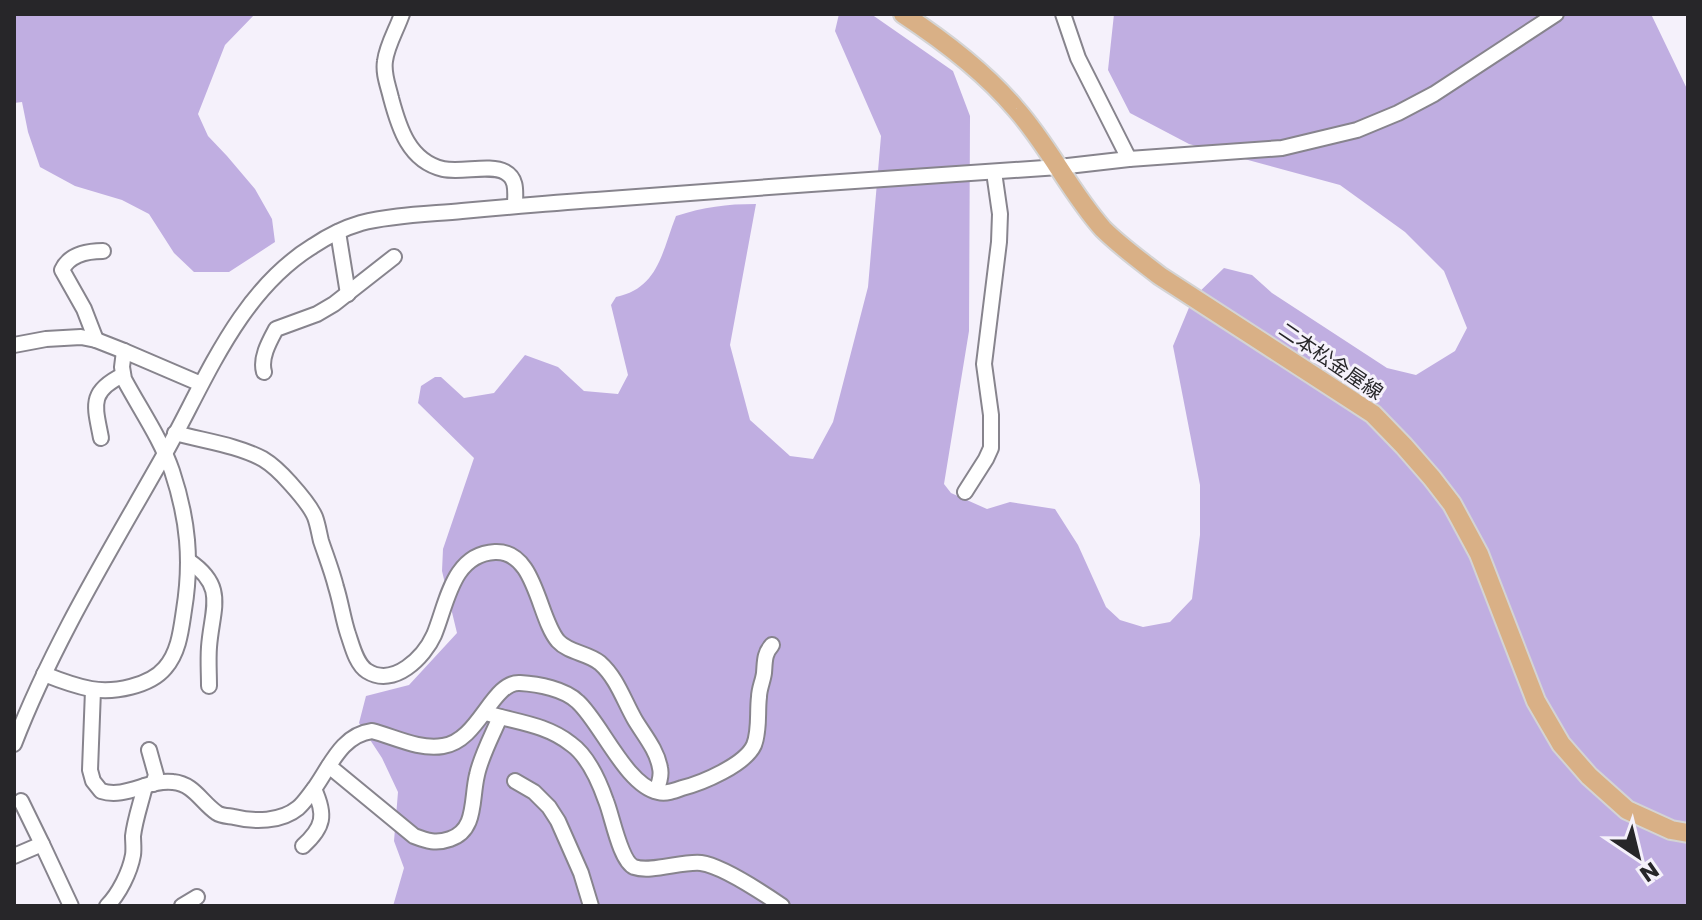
<svg xmlns="http://www.w3.org/2000/svg" width="1702" height="920" viewBox="0 0 1702 920" font-family="Poppins,'Noto Sans JP',sans-serif">
<style>
.forest{fill:#c0aee1}
.lines{fill:none;stroke-linecap:round;stroke-linejoin:round}
.minor-casing{stroke:#87848d;stroke-width:18}
.major-casing{stroke:#d4d4d4;stroke-width:22}
.minor{stroke:#fff;stroke-width:14}
.major{stroke:#d9b086;stroke-width:18}
.labels{text-anchor:middle;stroke-width:6;stroke-linejoin:round;paint-order:stroke}
.street-label{font-size:20px;fill:#272629;stroke:#f5f1fb}
</style>
<rect width="100%" height="100%" fill="#f5f1fb"/>
<g class="forest">
<polygon points="14,14 255,14 225,45 198,114 208,136 227,156 255,189 272,219 275,242 229,272 194,272 174,253 149,214 122,200 75,186 40,167 28,132 22,102 14,103"/>
<path d="M839 14H871L953 71 970 116 969 331 944 484 951 493 987 509 1010 502 1055 509 1078 545 1106 607 1120 620 1143 627 1170 622 1192 599 1200 535V485L1173 346 1193 298 1224 268 1252 275 1272 293 1387 368 1416 375 1455 351 1467 328 1444 271 1405 232 1340 185 1189 144 1130 113 1108 70 1114 14H1651L1688 91V906H393L404 868 394 841 398 792 382 758 359 723 366 696 409 685 457 633 442 571 443 549 474 458 418 403 421 386 435 377H441L464 398 494 393 525 355 558 367 584 391 618 394 628 375 611 305 616 297C659 288 662 251 676 216 704 207 726 204 756 204L730 345 750 420 790 456 813 459 833 422 868 287 881 136 835 31Z"/>
</g>
<g class="lines">
<defs>
<g id="minor">
<path d="M402 14C397 29 387 45 385 61 383 74 388 85 391 98 399 128 409 161 443 169 461 173 490 164 505 172 518 179 515 193 515 206"/>
<polyline points="1063,14 1078,58 1129,159"/>
<polyline points="338,232 348,294"/>
<path d="M96 340 84 309 62 270C69 255 87 251 103 251"/>
<polyline points="14,345 46,339 81,337 96,340 124,351 201,384"/>
<path d="M264 372C260 358 269 342 276 329L317 314 334 304 394 257"/>
<path d="M175 433C204 441 237 445 263 459 273 465 282 474 290 483 299 493 310 505 315 517 318 525 319 533 321 541 326 556 332 571 336 587 341 603 343 619 348 634 352 645 356 664 367 671 394 688 424 657 434 635 447 604 452 554 495 552 536 550 538 618 558 641 569 653 588 653 600 663 617 678 624 701 635 720 644 735 657 750 660 768 662 776 659 784 656 791"/>
<path d="M101 438C95 406 88 392 123 375"/>
<polyline points="965,492 986,459 991,448 991,415 984,364 999,242 1000,214 994,172"/>
<path d="M189 561C227 587 212 608 209 647 208 660 209 673 209 686"/>
<path d="M44 674C59 680 75 686 91 689 114 693 150 686 165 668 179 652 181 630 184 610 192 561 188 519 172 471 161 439 140 409 124 379L122 367 124 351"/>
<path d="M93 690 90 770 93 781 101 791C126 799 148 779 173 782 194 784 201 802 217 813 221 816 229 816 234 817 254 822 281 822 298 808 304 803 309 795 314 789 330 767 341 735 372 731 395 737 419 750 443 746 479 741 492 681 520 683 538 684 565 689 578 702 601 723 626 785 658 792 666 794 674 791 682 788 702 783 745 765 754 745 760 730 757 712 759 697 759 689 763 681 764 673 765 661 764 654 772 645"/>
<path d="M486 713C515 722 546 724 571 744 588 756 599 781 606 801 612 815 620 861 634 867 651 873 682 861 701 863 723 866 763 893 782 906"/>
<path d="M14 744C53 643 110 551 163 457 205 383 237 293 313 246 328 236 344 228 361 223 391 215 431 214 462 211 506 207 551 203 596 200 750 188 905 177 1059 167L1129 159 1282 148 1357 130 1398 113 1434 94 1556 14"/>
<polyline points="149,750 156,775 153,784"/>
<path d="M329 766 414 836C427 841 436 844 450 839 477 830 471 799 477 775 481 756 492 736 500 717"/>
<polyline points="515,781 534,792 549,807 558,821 581,873 591,906"/>
<polyline points="21,801 42,844"/>
<path d="M303 846C324 827 326 815 314 789"/>
<polyline points="14,856 42,844 71,906"/>
<path d="M107 906C119 894 130 872 133 855 134 849 133 842 133 836 135 819 141 803 145 786"/>
<polyline points="182,906 197,897"/>
</g>
<path id="major" d="M903 14C944 41 984 71 1016 109 1049 146 1070 192 1103 229 1120 246 1141 261 1160 276L1373 414 1404 446 1432 478 1452 504 1479 554 1536 701 1561 744 1589 776 1627 810 1671 830 1688 833"/>
</defs>
<use href="#minor" class="minor-casing"/>
<use href="#major" class="major-casing"/>
<use href="#minor" class="minor"/>
<use href="#major" class="major"/>
</g>
<g class="labels">
<g class="street-label">
<text transform="translate(1331 361) rotate(34)" y="7">二本松金屋線</text>
</g>
</g>
<rect width="1702" height="920" fill="none" stroke="#272629" stroke-width="32"/>
<g transform="translate(1638 856) rotate(145)" stroke="#f5f1fb" stroke-width="6" paint-order="stroke">
<path d="M0-6L14 30L0 20L-14 30Z" fill="#272629"/>
<text y="-12" font-size="22" font-weight="bold" text-anchor="middle" fill="#272629">N</text>
</g>
</svg>
